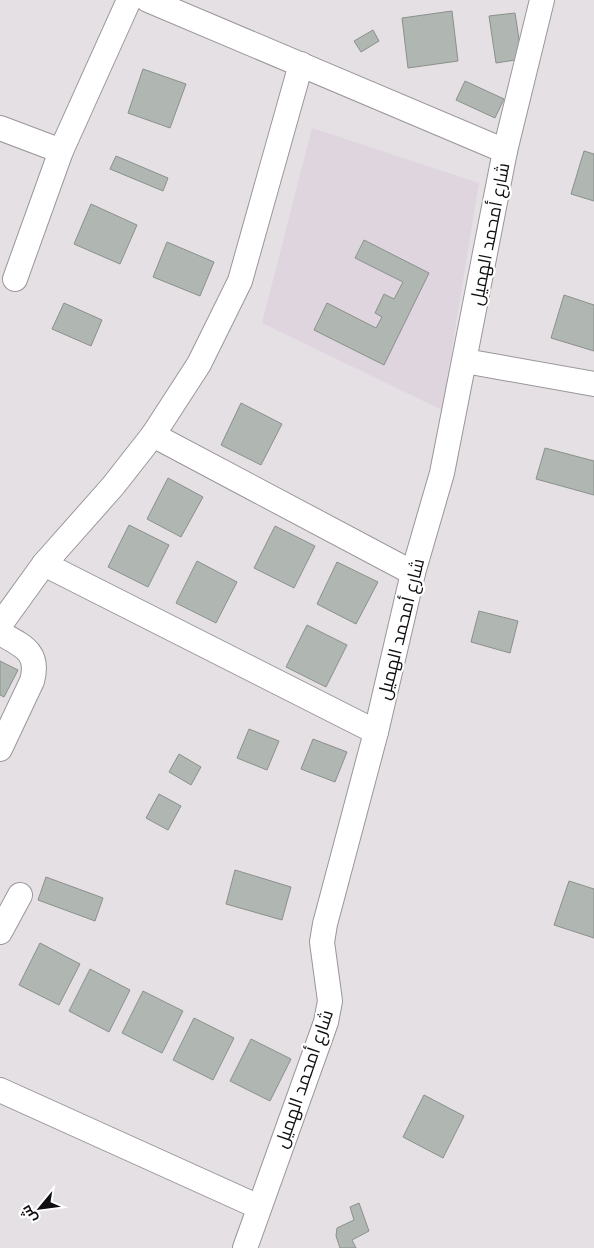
<svg xmlns="http://www.w3.org/2000/svg" width="594" height="1248" viewBox="0 0 594 1248" font-family="'Roboto Serif',Cairo,serif">
<style>
.built{fill:#dfd5df}
.building{fill:#b0b6b2;stroke:#8a908c}
.lines{fill:none;stroke-linecap:round;stroke-linejoin:round}
.minor-casing{stroke:#9a969a;stroke-width:26}
.minor{stroke:#fff;stroke-width:24}
.labels{text-anchor:middle;stroke-width:4.5;stroke-linejoin:round;paint-order:stroke}
.street-label{font-size:18px;fill:#100e10;stroke:#fff}
</style>
<rect width="100%" height="100%" fill="#e4e0e4"/>
<polygon class="built" points="312,128 479,183 442,410 262,323"/>
<g class="building">
<polygon points="452,11 458,61 408,68 402,18"/>
<polygon points="515,13 522,59 496,63 489,16"/>
<polygon points="373,30 379,41 361,52 354,41"/>
<polygon points="143,69 186,84 170,128 128,113"/>
<polygon points="465,81 504,99 495,118 456,100"/>
<polygon points="584,151 594,154 594,201 571,194"/>
<polygon points="116,156 168,178 163,191 110,169"/>
<polygon points="91,204 137,225 120,264 74,244"/>
<polygon points="364,240 429,273 384,365 314,330 327,303 376,328 382,317 375,313 384,294 394,299 403,282 355,258"/>
<polygon points="167,242 214,262 200,296 153,277"/>
<polygon points="564,295 594,305 594,351 551,338"/>
<polygon points="64,303 102,320 91,346 52,329"/>
<polygon points="241,403 282,424 261,465 221,445"/>
<polygon points="545,448 594,461 594,495 536,479"/>
<polygon points="168,478 203,497 181,537 147,519"/>
<polygon points="129,525 169,545 148,587 108,567"/>
<polygon points="275,526 315,546 294,588 254,568"/>
<polygon points="197,561 237,582 216,623 176,603"/>
<polygon points="337,562 378,582 356,624 317,604"/>
<polygon points="479,611 518,621 510,653 471,642"/>
<polygon points="307,625 347,645 326,687 286,667"/>
<polygon points="0,661 18,670 4,697 0,695"/>
<polygon points="249,729 279,741 267,770 237,758"/>
<polygon points="313,739 347,752 335,782 301,769"/>
<polygon points="179,754 201,767 191,785 169,772"/>
<polygon points="159,794 181,806 168,830 146,818"/>
<polygon points="235,870 291,887 282,920 226,904"/>
<polygon points="46,877 103,898 95,921 38,900"/>
<polygon points="569,881 594,889 594,938 554,925"/>
<polygon points="40,943 80,964 59,1005 19,985"/>
<polygon points="90,969 130,990 109,1032 69,1011"/>
<polygon points="143,991 183,1011 162,1053 122,1033"/>
<polygon points="194,1018 234,1038 213,1080 173,1060"/>
<polygon points="251,1039 291,1059 270,1101 230,1081"/>
<polygon points="424,1095 464,1116 443,1158 403,1137"/>
<polygon points="359,1203 369,1231 352,1240 356,1248 340,1248 336,1236 337,1228 354,1220 350,1207"/>
</g>
<g class="lines">
<defs>
<g id="minor">
<polyline points="148,0 505,151"/>
<polyline points="0,128 61,151"/>
<polyline points="15,279 61,151 129,0"/>
<polyline points="465,361 594,384"/>
<polyline points="153,435 413,573"/>
<polyline points="44,564 376,732"/>
<polyline points="0,625 44,564 113,486 153,435 199,364 240,281 301,64"/>
<path d="M0 633C23 646 40 652 32 681L0 749"/>
<polyline points="0,932 20,895"/>
<polyline points="0,1090 259,1207"/>
<polyline points="245,1248 326,1022 330,1001 322,942 325,924 376,732 413,573 442,473 505,151 542,0"/>
</g>
</defs>
<use href="#minor" class="minor-casing"/>
<use href="#minor" class="minor"/>
</g>
<g class="labels">
<g class="street-label">
<text transform="translate(490 234) rotate(-79)" y="6">شارع أمحمد الهميل</text>
<text transform="translate(401 629) rotate(-76)" y="6">شارع أمحمد الهميل</text>
<text transform="translate(304 1079) rotate(-71)" y="6">شارع أمحمد الهميل</text>
</g>
</g>
<g transform="translate(40 1208) rotate(241)" stroke="#ffffff" stroke-width="4" paint-order="stroke">
<path d="M0-4L9 19L0 12L-9 19Z" fill="#100e10"/>
<text y="-8" font-size="14" font-weight="bold" text-anchor="middle" fill="#100e10">ش</text>
</g>
</svg>
